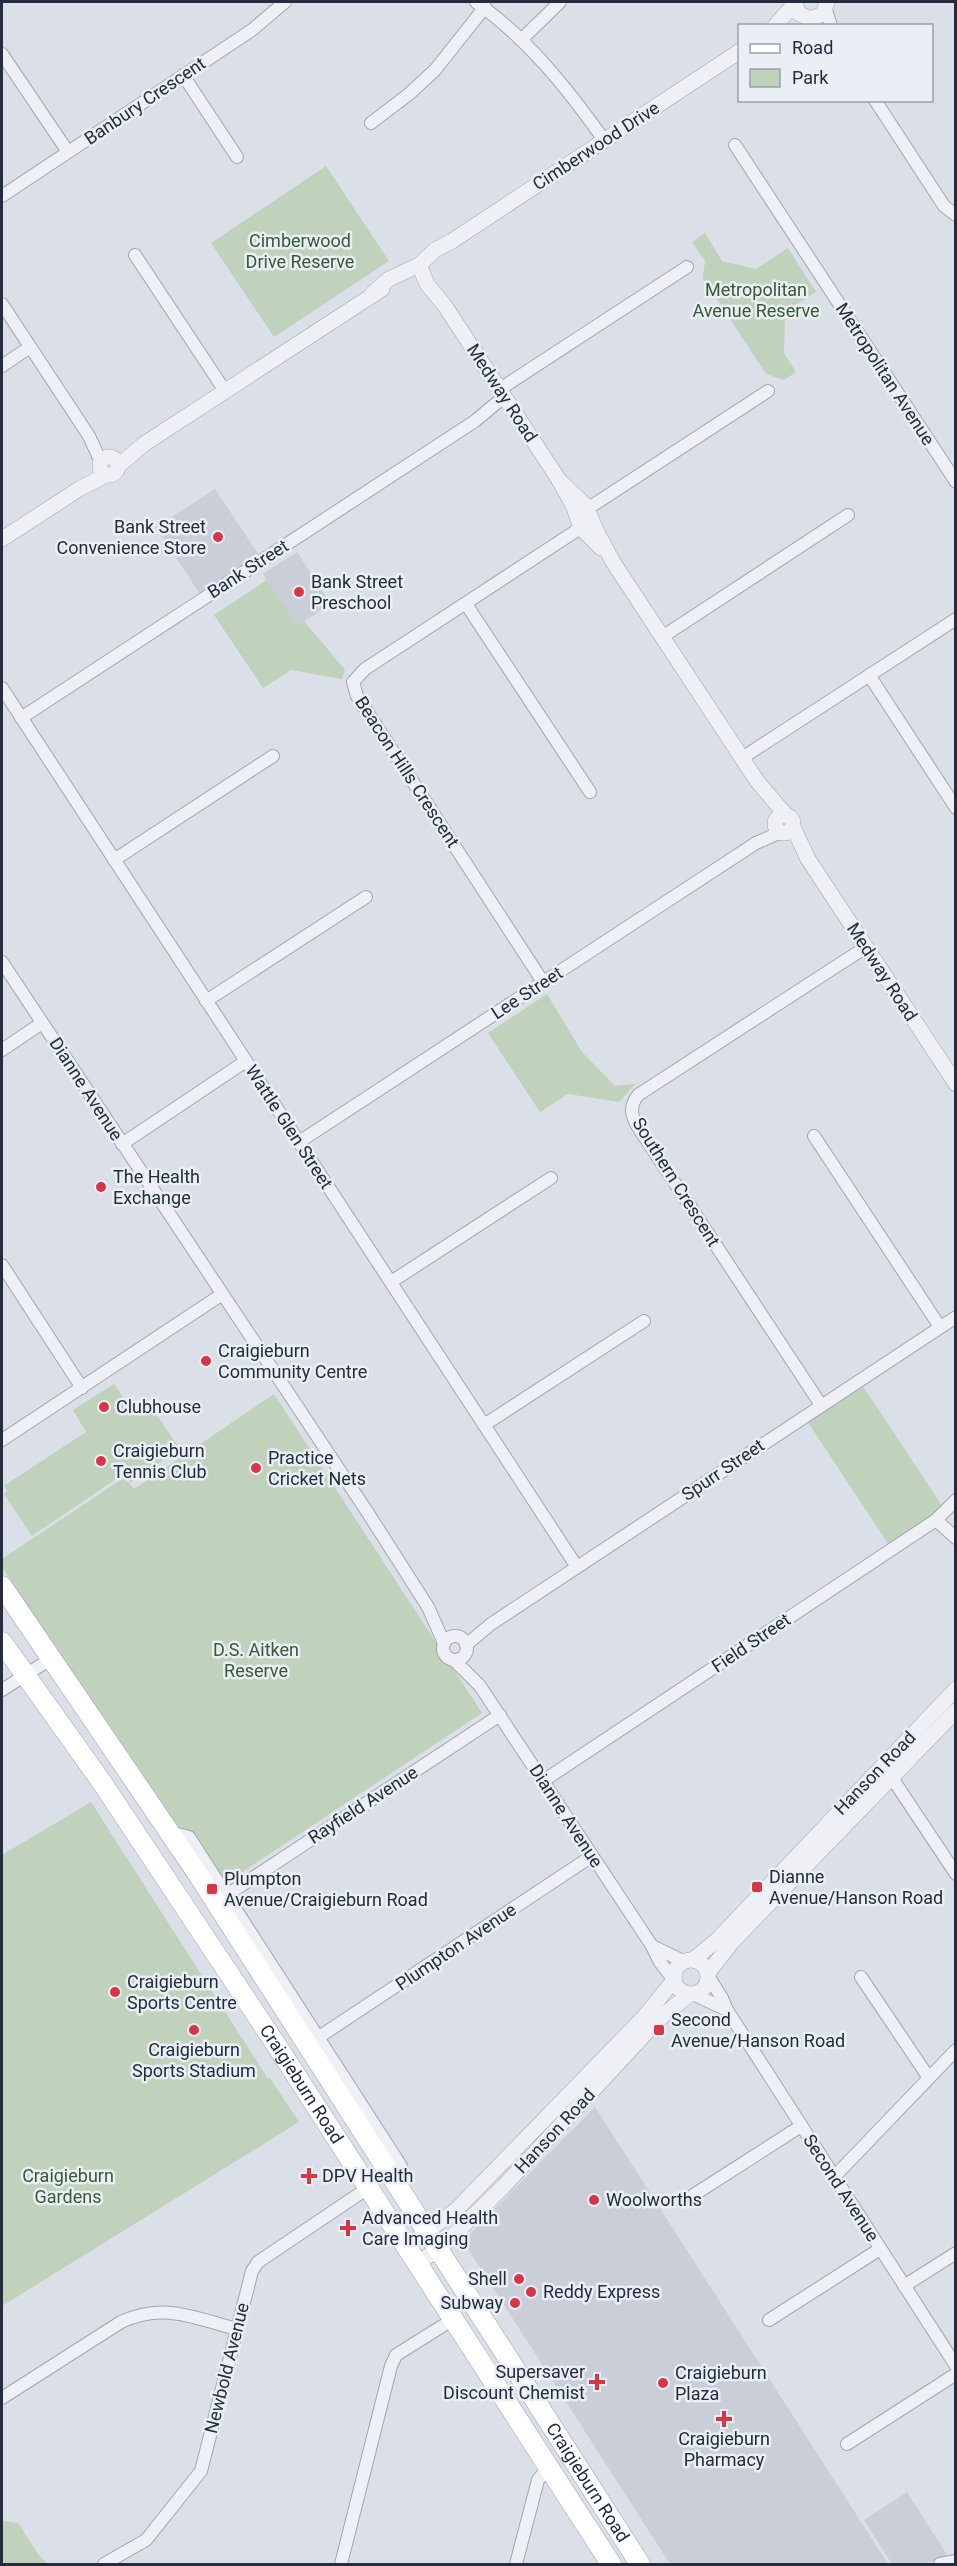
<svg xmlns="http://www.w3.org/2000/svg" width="957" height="2566" viewBox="0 0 957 2566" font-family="Roboto,sans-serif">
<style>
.built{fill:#c9ced9}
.park{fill:#c0d1bc}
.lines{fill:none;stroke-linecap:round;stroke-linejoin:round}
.minor-casing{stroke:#a0a6b1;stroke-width:14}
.tertiary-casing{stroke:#a0a6b1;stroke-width:16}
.primary-casing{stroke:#9aa3b3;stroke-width:21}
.minor{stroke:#eef0f5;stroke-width:12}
.tertiary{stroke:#eef0f5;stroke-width:15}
.primary{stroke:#fff;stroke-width:20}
.poi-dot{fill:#d63645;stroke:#eaeef5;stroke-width:2}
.labels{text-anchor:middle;stroke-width:5;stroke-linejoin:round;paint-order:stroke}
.street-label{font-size:18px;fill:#242c3e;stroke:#eaeef5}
.park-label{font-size:18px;fill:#365a31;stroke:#eaeef5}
.poi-label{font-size:18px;fill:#242c3e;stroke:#eaeef5;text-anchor:start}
</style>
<rect width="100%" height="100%" fill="#dbdfe7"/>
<g class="built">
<polygon points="215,489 259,555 200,594 156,527"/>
<polygon points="297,552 331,604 297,626 263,574"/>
<polygon points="595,2107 888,2564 670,2564 463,2241"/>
<polygon points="907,2492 949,2558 923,2564 892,2564 864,2520"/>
</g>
<g class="park">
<polygon points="326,166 389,261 274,337 211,243"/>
<polygon points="705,233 722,261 756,269 788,248 816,292 785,312 784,353 796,372 784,380 766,374 703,278 705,261 692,242"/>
<polygon points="267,580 297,625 304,621 345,670 342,679 291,670 263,688 214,615"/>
<polygon points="547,994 582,1052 615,1086 635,1084 619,1102 568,1094 540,1112 488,1033"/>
<polygon points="114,1384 135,1414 150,1405 180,1449 131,1482 125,1473 32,1536 4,1494 7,1491 4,1486 86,1432 73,1410"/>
<polygon points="862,1385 943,1507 889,1545 807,1421"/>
<polygon points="274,1394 482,1713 215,1890 2,1567 2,1559 125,1477 134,1489"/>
<polygon points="91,1802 268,2079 270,2078 299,2122 2,2306 2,1855"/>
<polygon points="2,2521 18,2523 40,2557 48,2564 2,2564"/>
</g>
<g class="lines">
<defs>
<g id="minor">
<path d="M476 2C528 39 567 88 604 140"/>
<polyline points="826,10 831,26"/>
<polyline points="521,40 560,2"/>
<polyline points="2,54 68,152"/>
<polyline points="183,75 237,157"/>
<polyline points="875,100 944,206 956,215"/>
<polyline points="371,123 409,94 435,70 485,7"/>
<polyline points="735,145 956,482"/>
<polyline points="2,196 252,30 285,2"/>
<polyline points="135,255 225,391"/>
<polyline points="2,304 89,436 101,462"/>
<polyline points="2,366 30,347"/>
<polyline points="500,389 687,267"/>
<polyline points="581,513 768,391"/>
<polyline points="466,604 590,792"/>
<polyline points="662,637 848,515"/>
<polyline points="869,675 956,808"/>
<polyline points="2,688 577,1567"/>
<polyline points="21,718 475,421 505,396"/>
<polyline points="742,758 956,619"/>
<polyline points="114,860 273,756"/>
<polyline points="2,962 366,1510 428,1607 444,1643"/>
<polyline points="543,982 357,696 353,682 365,669 588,523"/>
<polyline points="206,1001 366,897"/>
<polyline points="2,1050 42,1023"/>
<polyline points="814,1136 940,1327"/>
<polyline points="299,1142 756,843 779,833"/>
<polyline points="122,1144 246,1061"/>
<polyline points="2,1265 82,1388"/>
<polyline points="391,1282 551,1178"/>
<path d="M821 1405 638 1127C631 1115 629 1107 638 1095L866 947"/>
<polyline points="484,1425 644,1321"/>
<polyline points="2,1440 221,1295"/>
<polyline points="936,1520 956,1538"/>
<circle cx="455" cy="1648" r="12"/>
<polyline points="466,1645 491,1624 956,1317"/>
<polyline points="454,1660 480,1686 652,1946 660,1962 673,1979"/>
<polyline points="2,1690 52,1658"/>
<polyline points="892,1778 956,1874"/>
<polyline points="543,1781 936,1520 956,1500"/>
<polyline points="170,1832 189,1837 401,2166 402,2173 398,2188"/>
<polyline points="227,1895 500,1715"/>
<polyline points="652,1946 683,1961"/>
<polyline points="708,1976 722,1998 727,2010 956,2366"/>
<polyline points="861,1977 929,2078"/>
<polyline points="693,1994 727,2010"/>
<polyline points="319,2037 592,1856"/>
<polyline points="834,2177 956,2050"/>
<polyline points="692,2196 801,2126"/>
<polyline points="904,2286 956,2253"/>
<polyline points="769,2320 880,2249"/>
<path d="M2 2398 121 2322C164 2302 194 2318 237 2329"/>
<polyline points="847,2444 956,2374"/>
<polyline points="104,2564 146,2540 201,2471 252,2271 258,2262 368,2188"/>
<polyline points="341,2564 391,2366 396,2355 452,2320"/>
<polyline points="516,2564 538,2480 549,2467"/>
<polyline points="940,2564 956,2561"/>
</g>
<g id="tertiary">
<polyline points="795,2 798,13 810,19 823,14 827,2"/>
<polyline points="775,26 795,3"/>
<polyline points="419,265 427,284 445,306 559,480 573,505 581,528 601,548"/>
<polyline points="373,293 389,279 419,265 435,250 452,241 740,51"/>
<circle cx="109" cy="466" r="9"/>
<polyline points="118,466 144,444 382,289"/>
<polyline points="559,480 586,506 596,530 613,562 757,781 786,815"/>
<polyline points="2,539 79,489 106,475"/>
<circle cx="784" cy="824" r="9"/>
<polyline points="793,827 808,859 956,1084"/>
<circle cx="691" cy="1977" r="17"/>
<polyline points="693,1960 718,1939 956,1689"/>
<polyline points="708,1973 732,1942 956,1711"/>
<polyline points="405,2248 457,2209 644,2017 674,1980"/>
<polyline points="416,2264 438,2250 504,2186 647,2032 666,2013 690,1994"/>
</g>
<g id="primary">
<path id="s1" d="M2 1586 199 1876 640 2564"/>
<path id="s2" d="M2 1642 103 1784 279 2049 611 2564"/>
</g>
</defs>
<use href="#minor" class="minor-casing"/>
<use href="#tertiary" class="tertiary-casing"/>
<use href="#primary" class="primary-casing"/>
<use href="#minor" class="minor"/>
<use href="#tertiary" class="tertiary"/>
<use href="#primary" class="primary"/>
</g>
<g class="poi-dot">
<circle cx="218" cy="537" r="6"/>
<circle cx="299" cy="592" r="6"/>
<circle cx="101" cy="1187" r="6"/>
<circle cx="206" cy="1361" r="6"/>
<circle cx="104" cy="1407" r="6"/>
<circle cx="101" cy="1461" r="6"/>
<circle cx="256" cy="1468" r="6"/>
<rect x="751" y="1881" width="12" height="12" rx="3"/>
<rect x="206" y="1883" width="12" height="12" rx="3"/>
<circle cx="115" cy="1992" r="6"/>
<circle cx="194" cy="2030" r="6"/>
<rect x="653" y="2024" width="12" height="12" rx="3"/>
<path d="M306 2167h6v6h6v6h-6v6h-6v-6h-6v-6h6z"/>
<circle cx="594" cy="2200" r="6"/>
<path d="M345 2219h6v6h6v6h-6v6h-6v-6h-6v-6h6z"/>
<circle cx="519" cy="2279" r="6"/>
<circle cx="531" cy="2292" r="6"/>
<circle cx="515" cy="2303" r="6"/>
<path d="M594 2373h6v6h6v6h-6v6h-6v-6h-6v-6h6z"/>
<circle cx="663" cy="2383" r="6"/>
<path d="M721 2410h6v6h6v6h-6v6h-6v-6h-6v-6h6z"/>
</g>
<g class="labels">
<g class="street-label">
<text transform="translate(145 101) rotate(-34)" y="6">Banbury Crescent</text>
<text transform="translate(596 146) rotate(-33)" y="6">Cimberwood Drive</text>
<text transform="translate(885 374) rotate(57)" y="6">Metropolitan Avenue</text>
<text transform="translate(502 393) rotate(57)" y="6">Medway Road</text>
<text transform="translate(248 569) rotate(-33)" y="6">Bank Street</text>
<text transform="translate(407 772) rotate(57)" y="6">Beacon Hills Crescent</text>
<text transform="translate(882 972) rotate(57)" y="6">Medway Road</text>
<text transform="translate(527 993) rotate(-33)" y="6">Lee Street</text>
<text transform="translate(86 1089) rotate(57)" y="6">Dianne Avenue</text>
<text transform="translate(289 1127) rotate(57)" y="6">Wattle Glen Street</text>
<text transform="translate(676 1182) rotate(58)" y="6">Southern Crescent</text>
<text transform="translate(723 1470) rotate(-34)" y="6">Spurr Street</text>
<text transform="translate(751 1643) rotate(-34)" y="6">Field Street</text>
<text transform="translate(875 1773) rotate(-46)" y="6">Hanson Road</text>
<text transform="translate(363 1805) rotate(-33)" y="6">Rayfield Avenue</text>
<text transform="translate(566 1816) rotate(57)" y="6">Dianne Avenue</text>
<text transform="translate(456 1947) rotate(-34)" y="6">Plumpton Avenue</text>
<text dy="6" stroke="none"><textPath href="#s2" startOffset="534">Craigieburn Road</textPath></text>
<text transform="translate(555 2131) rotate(-47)" y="6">Hanson Road</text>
<text transform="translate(841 2188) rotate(57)" y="6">Second Avenue</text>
<text transform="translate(227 2368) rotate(-76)" y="6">Newbold Avenue</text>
<text dy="6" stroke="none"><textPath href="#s1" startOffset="1071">Craigieburn Road</textPath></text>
</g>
<g class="park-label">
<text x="300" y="247">Cimberwood<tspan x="300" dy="21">Drive Reserve</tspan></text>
<text x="756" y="296">Metropolitan<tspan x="756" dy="21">Avenue Reserve</tspan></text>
<text x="256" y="1656">D.S. Aitken<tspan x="256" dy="21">Reserve</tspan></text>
<text x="68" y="2182">Craigieburn<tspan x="68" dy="21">Gardens</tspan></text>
</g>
<g class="poi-label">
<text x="206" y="533" text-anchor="end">Bank Street<tspan x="206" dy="21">Convenience Store</tspan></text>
<text x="311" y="588">Bank Street<tspan x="311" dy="21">Preschool</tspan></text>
<text x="113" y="1183">The Health<tspan x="113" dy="21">Exchange</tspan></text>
<text x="218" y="1357">Craigieburn<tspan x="218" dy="21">Community Centre</tspan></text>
<text x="116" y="1413">Clubhouse</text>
<text x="113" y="1457">Craigieburn<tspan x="113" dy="21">Tennis Club</tspan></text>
<text x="268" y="1464">Practice<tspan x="268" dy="21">Cricket Nets</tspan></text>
<text x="769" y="1883">Dianne<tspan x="769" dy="21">Avenue/Hanson Road</tspan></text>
<text x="224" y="1885">Plumpton<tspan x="224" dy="21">Avenue/Craigieburn Road</tspan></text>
<text x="127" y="1988">Craigieburn<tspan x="127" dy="21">Sports Centre</tspan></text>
<text x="671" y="2026">Second<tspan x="671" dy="21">Avenue/Hanson Road</tspan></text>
<text x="194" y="2056" text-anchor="middle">Craigieburn<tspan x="194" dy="21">Sports Stadium</tspan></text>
<text x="322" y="2182">DPV Health</text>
<text x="606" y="2206">Woolworths</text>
<text x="362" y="2224">Advanced Health<tspan x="362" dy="21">Care Imaging</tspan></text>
<text x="507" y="2285" text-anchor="end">Shell</text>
<text x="543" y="2298">Reddy Express</text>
<text x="503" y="2309" text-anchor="end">Subway</text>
<text x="585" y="2378" text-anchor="end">Supersaver<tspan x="585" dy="21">Discount Chemist</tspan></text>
<text x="675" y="2379">Craigieburn<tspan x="675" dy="21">Plaza</tspan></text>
<text x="724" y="2445" text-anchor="middle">Craigieburn<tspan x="724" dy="21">Pharmacy</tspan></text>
</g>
</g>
<rect width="957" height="2566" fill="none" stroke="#242c3e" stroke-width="6"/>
<rect x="738" y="24" width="195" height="78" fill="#eaeef5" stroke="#9ba0ac" stroke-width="1.5"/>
<rect x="750" y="44" width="30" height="9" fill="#ffffff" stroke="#9ba0ac" stroke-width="1.5"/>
<text x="792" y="54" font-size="18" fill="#242c3e">Road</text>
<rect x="750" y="69" width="30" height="18" fill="#c0d1bc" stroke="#9ba0ac" stroke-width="1.5"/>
<text x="792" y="84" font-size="18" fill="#242c3e">Park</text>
</svg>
